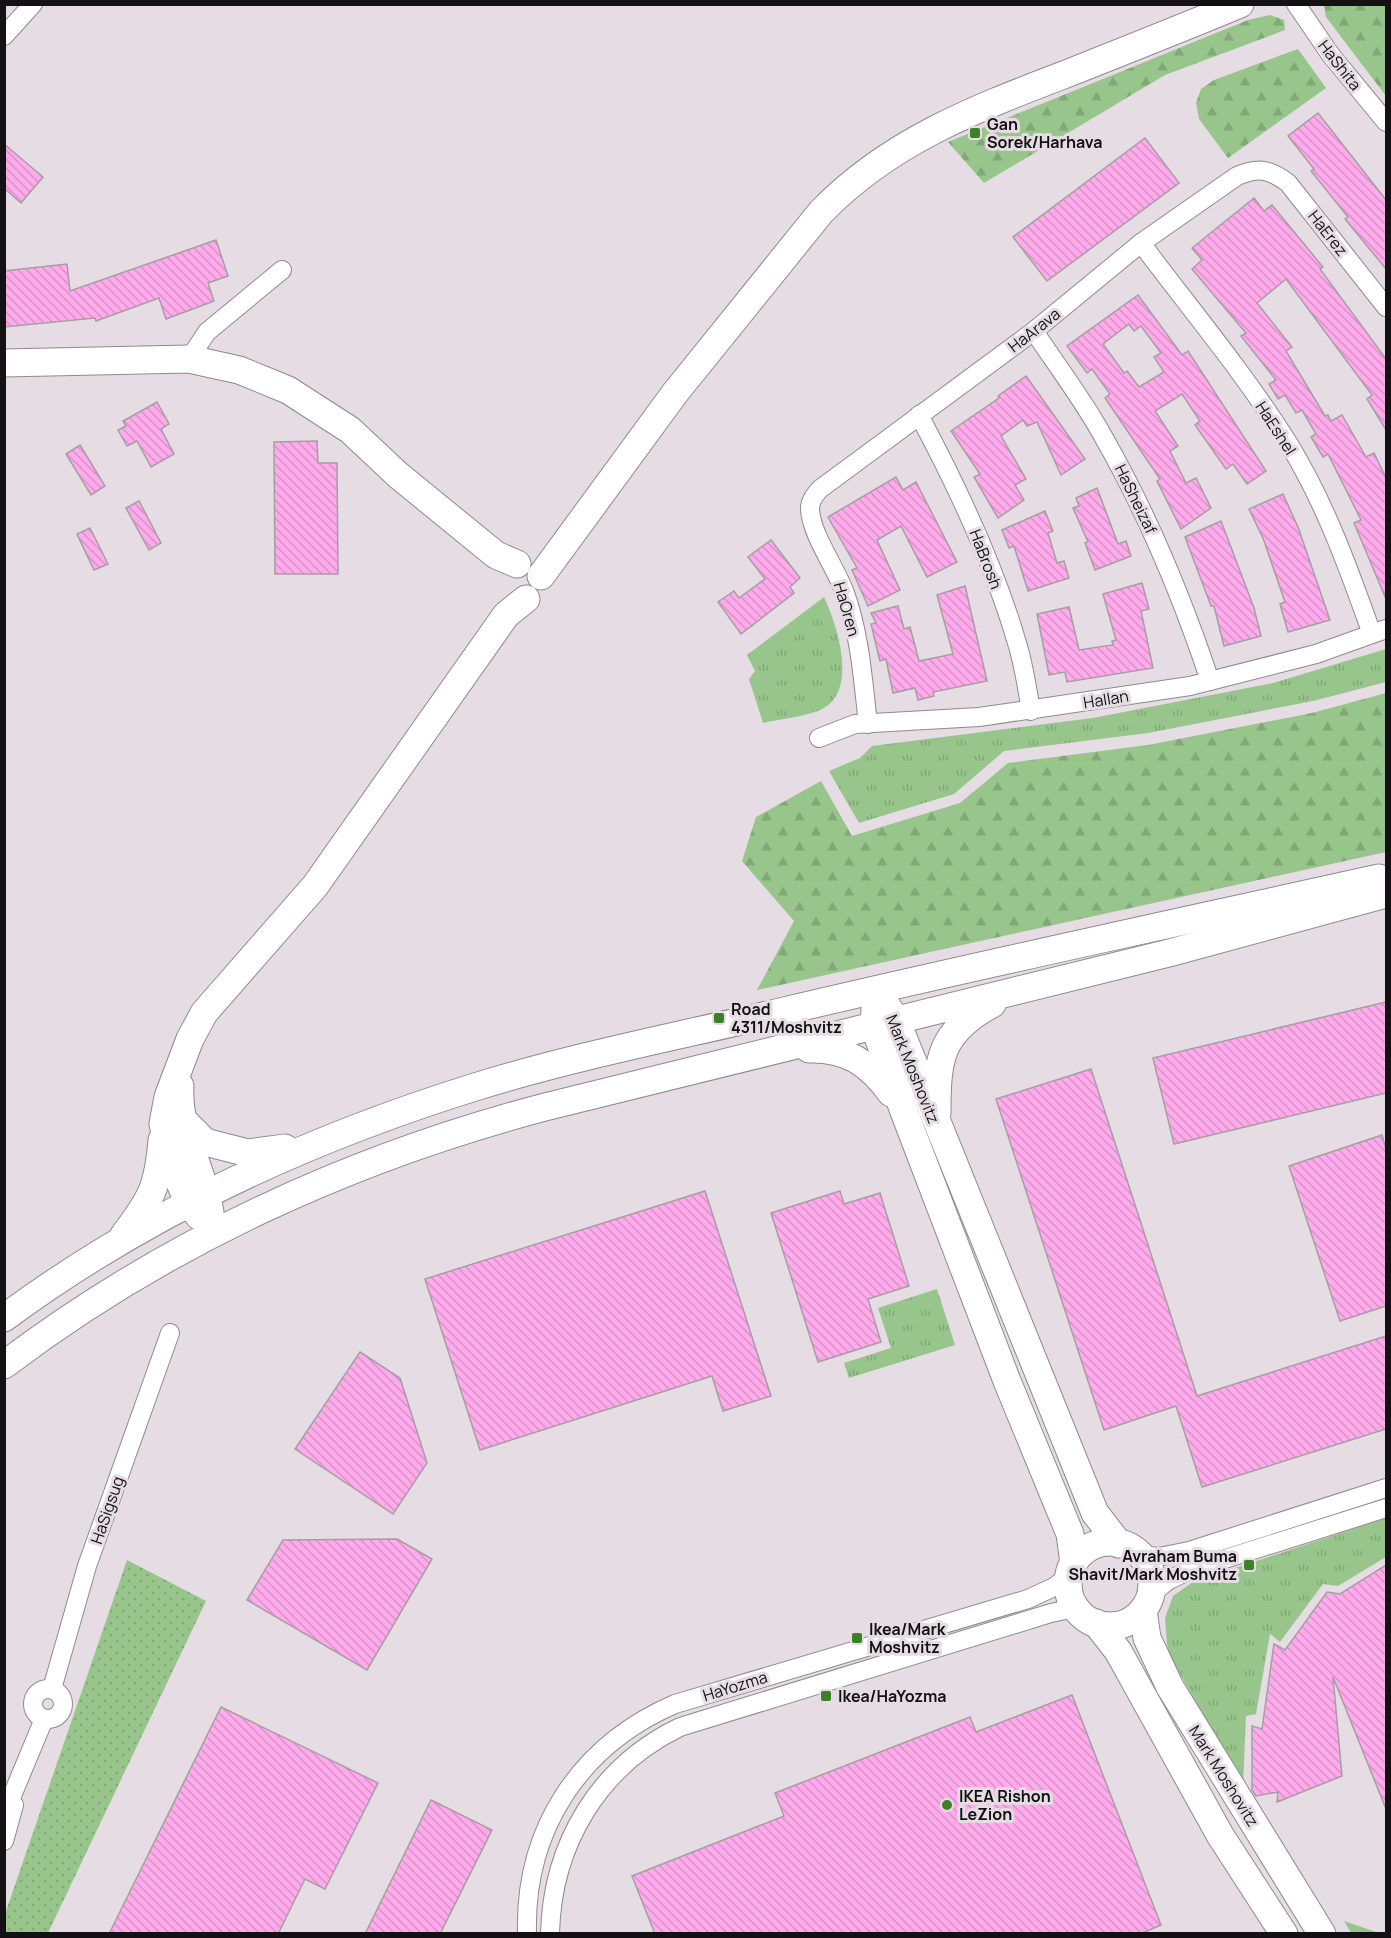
<svg xmlns="http://www.w3.org/2000/svg" width="1391" height="1938" viewBox="0 0 1391 1938" font-family="Manrope,sans-serif">
<style>
.grass{fill:url(#grass-dots)}
.forest{fill:url(#forest-firs)}
.park{fill:url(#park-tufts)}
.building{fill:url(#building-back-hatch);stroke:#a59ea3;stroke-width:1.5;fill-rule:evenodd}
.lines{fill:none;stroke-linecap:round;stroke-linejoin:round}
.street-casing{stroke:#8f898d;stroke-width:20}
.secondary-casing{stroke:#8f898d;stroke-width:29}
.street{stroke:#fff;stroke-width:18}
.secondary{stroke:#fff;stroke-width:27}
.poi-dot{fill:#3b8126;stroke:#e5dde3;stroke-width:2}
.labels{text-anchor:middle;stroke-width:6;stroke-linejoin:round;paint-order:stroke}
.street-label{font-size:16px;fill:#131113;stroke:#e5dde3}
.poi-label{font-size:16px;font-weight:bold;fill:#131113;stroke:#e5dde3;text-anchor:start}
</style>
<defs>
<pattern id="grass-dots" width="8" height="8" patternUnits="userSpaceOnUse" patternTransform="scale(1.5)"><rect width="8" height="8" fill="#97c58b"/><path d="M2 2h.1M6 6h.1" fill="none" stroke="#81a877" stroke-width="1.8" stroke-linecap="round"/></pattern>
<pattern id="forest-firs" width="22" height="20" patternUnits="userSpaceOnUse" patternTransform="scale(1.5)"><rect width="22" height="20" fill="#97c58b"/><path d="M5 1l3.5 6h-7zM16 11l3.5 6h-7z" fill="#81a877"/></pattern>
<pattern id="park-tufts" width="24" height="20" patternUnits="userSpaceOnUse" patternTransform="scale(1.5)"><rect width="24" height="20" fill="#97c58b"/><path d="M3 7l-1-3M5 7V3M7 7l1-3M15 17l-1-3M17 17v-4M19 17l1-3" fill="none" stroke="#81a877"/></pattern>
<pattern id="building-back-hatch" width="6" height="6" patternUnits="userSpaceOnUse" patternTransform="scale(1.5)"><rect width="6" height="6" fill="#feaaeb"/><path d="M-1 5l2 2M0 0l6 6M5-1l2 2" fill="none" stroke="#d991c9"/></pattern>
</defs>
<rect width="100%" height="100%" fill="#e5dde3"/>
<polygon class="grass" points="127,1560 206,1601 48,1933 5,1933 5,1914"/>
<g class="forest">
<polygon points="1324,5 1386,5 1386,96 1326,17"/>
<polygon points="1270,15 1284,20 1285,30 1165,75 984,183 948,142 1248,20"/>
<polygon points="1298,49 1326,88 1228,158 1199,119 1196,103 1201,89 1214,80"/>
<polygon points="1386,693 1386,852 757,990 794,921 742,861 756,817 821,781 852,836 960,803 1008,763 1148,745 1312,713"/>
</g>
<g class="park">
<path d="M824 597C838 627 860 695 818 711 801 717 781 719 763 723L749 679 755 671 747 655Z"/>
<polygon points="1386,649 1386,682 1313,701 1148,733 1004,751 954,794 859,823 829,771 860,758 872,746 1093,718 1273,683"/>
<polygon points="937,1289 955,1345 849,1378 844,1363 891,1348 878,1308"/>
<polygon points="1386,1518 1386,1557 1338,1586 1323,1584 1280,1642 1270,1634 1256,1714 1246,1716 1243,1787 1169,1654 1167,1644 1165,1618 1173,1596 1193,1582"/>
<polygon points="1344,1921 1379,1933 1351,1933"/>
</g>
<g class="building">
<polygon points="1318,113 1386,200 1386,269 1345,219 1348,217 1311,171 1314,169 1288,136"/>
<polygon points="1145,138 1179,183 1047,281 1013,237"/>
<polygon points="4,144 43,177 21,203 4,188"/>
<polygon points="1254,198 1264,211 1272,205 1323,267 1320,269 1386,359 1386,430 1367,399 1372,395 1286,279 1257,303 1292,347 1286,351 1325,416 1328,415 1331,421 1342,415 1366,457 1374,453 1386,478 1386,599 1354,523 1361,520 1328,454 1323,457 1311,437 1316,434 1302,410 1296,413 1285,395 1278,399 1269,384 1276,380 1241,336 1246,333 1192,269 1202,260 1192,248"/>
<polygon points="216,240 228,276 208,283 214,301 166,319 159,298 96,321 95,318 4,327 4,271 67,264 70,291"/>
<path d="M1138 295 1182 355 1188 351 1266 471 1247 484 1233 464 1226 469 1195 425 1200 421 1182 394 1155 411 1178 446 1170 451 1186 483 1196 478 1211 508 1181 529 1157 481 1160 479 1105 398 1110 394 1092 369 1087 373 1067 346ZM1129 324 1134 331 1141 326 1161 353 1154 357 1164 372 1139 387 1127 371 1124 373 1103 344Z"/>
<polygon points="1026,376 1085,459 1061,475 1037,422 1027,426 1023,420 1001,436 1026,479 1015,485 1024,500 998,518 974,477 980,474 951,431 999,398 998,396"/>
<polygon points="157,402 169,424 161,429 174,454 151,467 137,441 127,446 118,430 126,426 123,421"/>
<polygon points="317,441 318,463 337,463 338,574 275,574 274,442"/>
<polygon points="80,445 105,486 91,495 66,454"/>
<polygon points="896,477 903,490 916,482 957,562 927,577 901,526 877,540 900,590 868,606 852,570 857,568 828,517"/>
<polygon points="1097,488 1118,544 1126,541 1131,556 1095,570 1085,543 1088,542 1073,508 1079,506 1076,498"/>
<polygon points="1283,494 1298,527 1330,620 1288,632 1280,604 1285,602 1263,538 1249,509"/>
<polygon points="139,501 161,543 149,550 126,508"/>
<polygon points="1045,511 1053,531 1048,533 1057,563 1064,561 1069,578 1028,591 1014,546 1009,548 1002,530"/>
<polygon points="1221,521 1254,608 1261,636 1224,646 1214,606 1211,606 1185,537"/>
<polygon points="90,528 108,564 94,570 77,534"/>
<polygon points="771,540 800,578 790,587 794,593 741,634 718,602 734,591 739,598 765,579 748,557"/>
<polygon points="1142,583 1149,609 1141,611 1153,668 1067,682 1065,672 1049,675 1037,614 1069,607 1079,650 1113,645 1112,641 1116,640 1103,594"/>
<polygon points="965,586 987,681 933,692 934,696 918,700 915,688 893,693 886,659 880,661 871,624 876,623 871,613 898,606 904,629 910,627 919,661 953,654 937,595"/>
<polygon points="1386,1002 1386,1093 1174,1144 1153,1058"/>
<polygon points="1091,1069 1197,1396 1386,1336 1386,1429 1202,1487 1176,1406 1104,1430 996,1099"/>
<polygon points="1382,1135 1386,1149 1386,1306 1340,1321 1289,1166"/>
<polygon points="705,1191 771,1396 723,1411 712,1376 480,1450 425,1279"/>
<polygon points="840,1191 844,1204 880,1193 909,1286 868,1299 881,1342 818,1362 771,1213"/>
<polygon points="360,1352 400,1378 427,1463 393,1514 295,1449"/>
<polygon points="397,1539 432,1559 367,1670 247,1600 283,1540"/>
<polygon points="1386,1565 1386,1809 1333,1677 1342,1776 1277,1802 1278,1792 1256,1796 1252,1790 1252,1726 1262,1729 1274,1644 1285,1650 1327,1592 1340,1594"/>
<polygon points="1072,1695 1161,1925 1140,1934 655,1934 632,1876 784,1816 775,1793 970,1717 976,1732"/>
<polygon points="221,1707 378,1783 325,1889 305,1879 278,1934 109,1934"/>
<polygon points="431,1800 492,1830 440,1934 365,1934"/>
</g>
<g class="lines">
<defs>
<g id="street">
<polyline points="1296,4 1330,54 1386,122"/>
<polyline points="4,36 33,4"/>
<path d="M1141 243C1191 310 1246 375 1290 446 1326 505 1349 570 1372 634"/>
<path d="M1034 331C1057 366 1084 401 1104 438 1148 515 1182 597 1210 681"/>
<polyline points="189,359 207,332 282,270"/>
<path d="M919 415C958 488 994 564 1017 643 1024 665 1027 688 1031 711"/>
<path d="M868 724C863 681 860 634 845 593 836 568 811 534 810 509 810 500 815 495 820 489L1034 331 1141 243 1237 176C1259 167 1269 169 1288 183L1386 307"/>
<polyline points="819,738 855,724 979,717 1190,686 1316,654 1386,629"/>
<polyline points="1139,1555 1159,1557 1189,1551 1386,1488"/>
<polyline points="1150,1595 1169,1580 1190,1570 1386,1508"/>
<circle cx="48" cy="1704" r="15"/>
<polyline points="52,1689 87,1566 170,1333"/>
<polyline points="4,1815 44,1719"/>
<polyline points="4,1841 14,1805"/>
<path d="M527 1934C524 1829 580 1745 675 1704L1028 1599 1054 1587 1070 1575"/>
<path d="M550 1934C552 1844 599 1766 680 1727L1051 1613 1075 1608"/>
</g>
<g id="secondary">
<polyline points="4,363 189,359 239,370 288,390 350,430 398,475 496,555 517,564"/>
<path d="M541 576 675 393 821 212C890 141 975 109 1066 74 1124 51 1182 28 1240 4"/>
<polyline points="887,1006 896,1020 1095,1513 1119,1544"/>
<polyline points="875,1009 874,1025 903,1109 1007,1381 1070,1534 1074,1563"/>
<path d="M809 1049C847 1048 869 1063 891 1093"/>
<path d="M180 1086C177 1130 203 1169 210 1212"/>
<path d="M937 1113C937 1058 940 1032 992 1004"/>
<polyline points="184,1121 205,1142 248,1153 285,1148"/>
<polyline points="199,1216 189,1204 172,1164 163,1124 168,1097 190,1039 204,1013 315,886 506,615 526,599"/>
<path d="M124 1235C152 1198 158 1187 162 1140"/>
<path d="M4 1318C146 1213 308 1139 475 1087 575 1056 679 1036 780 1012 979 965 1180 922 1379 878"/>
<path d="M4 1365C165 1243 351 1158 545 1107L1169 953 1386 894"/>
<circle cx="1110" cy="1584" r="42"/>
<polyline points="1143,1610 1147,1638 1170,1687 1322,1934"/>
<polyline points="1096,1623 1118,1651 1220,1835 1284,1934"/>
</g>
</defs>
<use href="#street" class="street-casing"/>
<use href="#secondary" class="secondary-casing"/>
<use href="#street" class="street"/>
<use href="#secondary" class="secondary"/>
</g>
<g class="poi-dot">
<rect x="969" y="127" width="12" height="12" rx="3"/>
<rect x="713" y="1012" width="12" height="12" rx="3"/>
<rect x="1243" y="1559" width="12" height="12" rx="3"/>
<rect x="851" y="1632" width="12" height="12" rx="3"/>
<rect x="820" y="1690" width="12" height="12" rx="3"/>
<circle cx="947" cy="1805" r="6"/>
</g>
<g class="labels">
<g class="street-label">
<text transform="translate(1340 65) rotate(52)" y="6">HaShita</text>
<text transform="translate(1328 233) rotate(52)" y="6">HaErez</text>
<text transform="translate(1034 330) rotate(-38)" y="6">HaArava</text>
<text transform="translate(1276 428) rotate(57)" y="6">HaEshel</text>
<text transform="translate(1136 499) rotate(64)" y="6">HaSheizaf</text>
<text transform="translate(986 559) rotate(69)" y="6">HaBrosh</text>
<text transform="translate(847 609) rotate(74)" y="6">HaOren</text>
<text transform="translate(1106 699) rotate(-9)" y="6">HaIlan</text>
<text transform="translate(913 1069) rotate(68)" y="6">Mark Moshovitz</text>
<text transform="translate(107 1510) rotate(-71)" y="6">HaSigsug</text>
<text transform="translate(735 1686) rotate(-17)" y="6">HaYozma</text>
<text transform="translate(1224 1776) rotate(58)" y="6">Mark Moshovitz</text>
</g>
<g class="poi-label">
<text x="987" y="130">Gan<tspan x="987" dy="18">Sorek/Harhava</tspan></text>
<text x="731" y="1015">Road<tspan x="731" dy="18">4311/Moshvitz</tspan></text>
<text x="1237" y="1562" text-anchor="end">Avraham Buma<tspan x="1237" dy="18">Shavit/Mark Moshvitz</tspan></text>
<text x="869" y="1635">Ikea/Mark<tspan x="869" dy="18">Moshvitz</tspan></text>
<text x="838" y="1702">Ikea/HaYozma</text>
<text x="959" y="1802">IKEA Rishon<tspan x="959" dy="18">LeZion</tspan></text>
</g>
</g>
<rect width="1391" height="1938" fill="none" stroke="#131113" stroke-width="12"/>
</svg>
